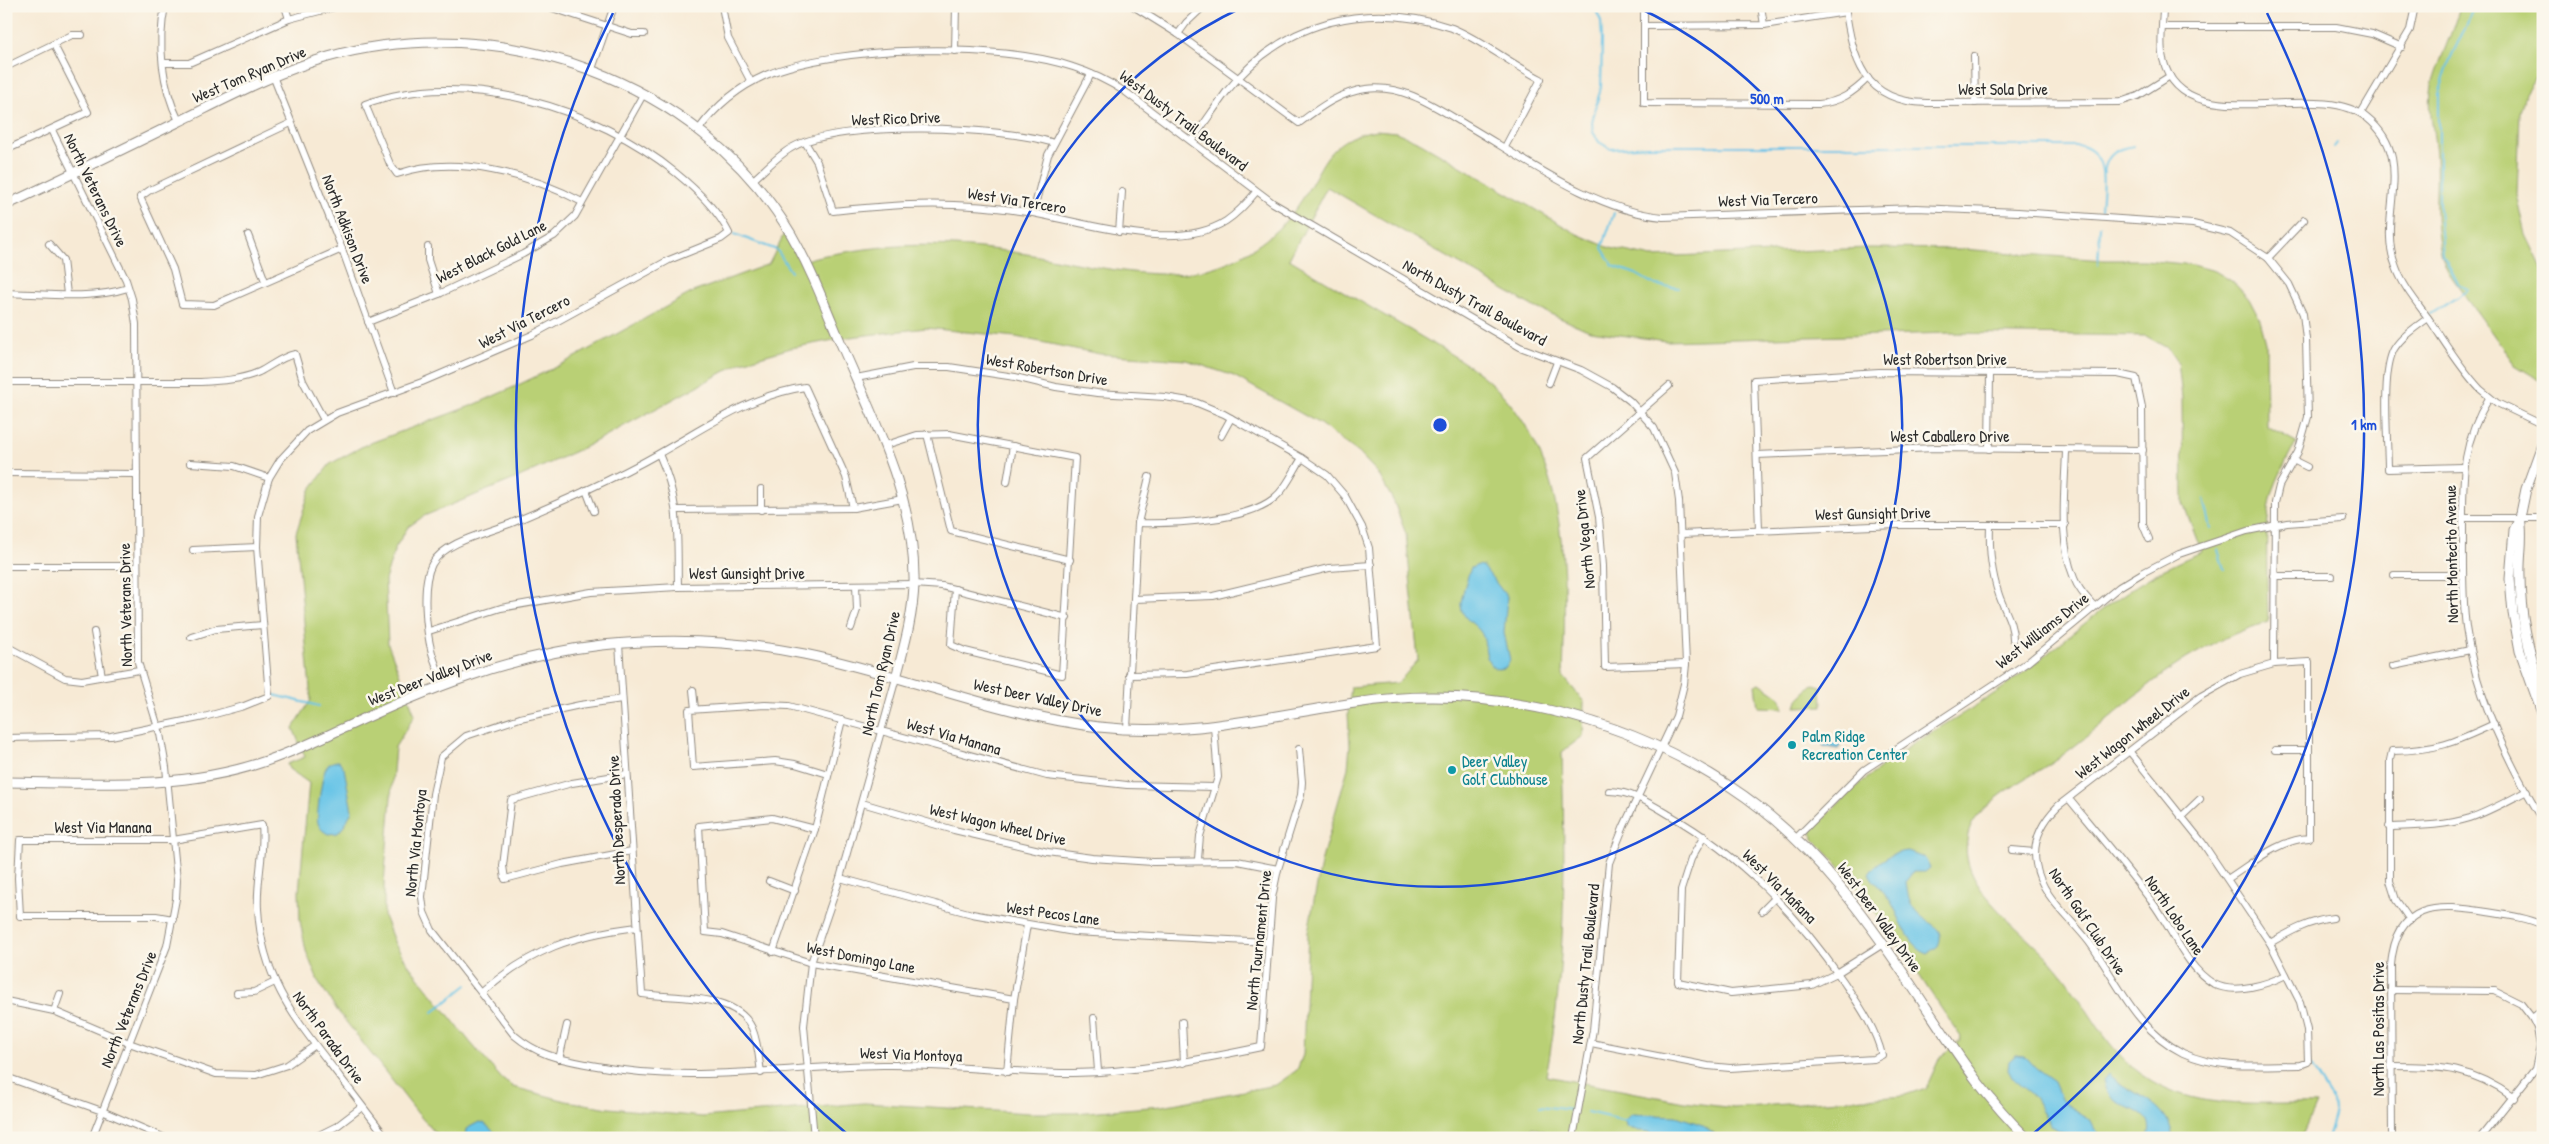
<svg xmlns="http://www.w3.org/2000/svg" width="2549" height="1144" viewBox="0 0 2549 1144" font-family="'Patrick Hand',sans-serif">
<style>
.green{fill:#b9d074;stroke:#727e50;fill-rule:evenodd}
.water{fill:#69c5e7;stroke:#4a7889}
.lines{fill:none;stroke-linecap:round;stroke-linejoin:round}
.stream{stroke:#69c5e7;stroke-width:2}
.minor-casing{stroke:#918a80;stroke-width:8}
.tertiary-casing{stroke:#918a80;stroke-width:11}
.minor{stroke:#fff;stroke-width:6}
.tertiary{stroke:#fff;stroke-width:9}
.ring{fill:none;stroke:#1d4ed8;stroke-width:2.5}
.culture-dot{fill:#0f9aa8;stroke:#fbf7ec;stroke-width:2}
.labels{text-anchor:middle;stroke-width:5;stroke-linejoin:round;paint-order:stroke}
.street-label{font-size:16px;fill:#2b2b2b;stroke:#fbf7ec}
.culture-label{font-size:16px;fill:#0d838f;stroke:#fbf7ec;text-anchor:start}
.centre{fill:#1d4ed8;stroke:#fbf7ec;stroke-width:2.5}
.ring-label{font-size:15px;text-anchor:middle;font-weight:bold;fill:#1d4ed8;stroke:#fbf7ec;stroke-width:5;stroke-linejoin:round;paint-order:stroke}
</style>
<rect width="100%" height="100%" fill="#fbf7ec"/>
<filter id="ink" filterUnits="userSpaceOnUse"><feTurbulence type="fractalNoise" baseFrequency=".02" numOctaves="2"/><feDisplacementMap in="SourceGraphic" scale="10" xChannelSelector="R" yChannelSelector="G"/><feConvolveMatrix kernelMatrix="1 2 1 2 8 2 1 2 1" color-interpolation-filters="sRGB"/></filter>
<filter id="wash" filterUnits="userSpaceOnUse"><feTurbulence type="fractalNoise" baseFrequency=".0096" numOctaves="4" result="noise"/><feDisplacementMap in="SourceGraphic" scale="20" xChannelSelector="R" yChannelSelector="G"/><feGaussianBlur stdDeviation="1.12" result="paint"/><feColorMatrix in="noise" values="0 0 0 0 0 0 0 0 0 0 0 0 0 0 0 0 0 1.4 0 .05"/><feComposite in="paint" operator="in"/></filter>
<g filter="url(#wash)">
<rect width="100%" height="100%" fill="#f7ead5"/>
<g class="green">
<path d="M2460 6H2543V66L2525 94 2520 112 2517 194 2526 235 2543 270V382L2515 365 2449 273C2430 237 2438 197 2436 157 2435 132 2426 107 2433 82 2441 56 2453 32 2460 6Z"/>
<path d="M1376 130 1396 132 1421 143 1577 234 1610 248 1652 257 1869 248 1962 249 2103 260H2145L2193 265 2215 271 2233 282 2249 299 2260 320 2266 343 2267 426 2296 442C2288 459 2277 477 2272 495 2263 528 2268 587 2268 622 2237 631 2215 642 2186 659 2141 687 2103 726 2060 757 2033 776 1998 791 1977 817 1971 824 1968 832 1967 841 1959 888 2022 929 2050 960 2094 1008 2106 1066 2175 1092 2219 1109 2270 1103 2316 1104L2301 1138H1560L1533 1127 1526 1138H440L419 1115 337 1010 318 981 306 951 300 921 299 892 309 783 289 769 287 764 305 757 293 728 311 700 296 533 310 490 330 464 365 445 476 404 516 386 564 363 693 292 769 264 784 234 801 262C817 255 834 254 852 251 923 240 985 246 1055 259 1095 267 1157 280 1198 271 1237 264 1274 239 1297 207 1325 168 1323 139 1376 130ZM1327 187 1532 306 1590 331 1666 341 1950 333 2146 336 2169 349 2178 362 2182 398 2183 503 2202 552C2124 582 2076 634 2011 682 1980 705 1945 723 1912 745 1876 769 1841 798 1812 831L1813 839C1873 897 1913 969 1961 1037L1960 1041 1940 1057 1926 1088 1905 1095 1734 1108 1684 1102 1546 1076C1567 965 1565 864 1562 752L1583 736 1584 702 1563 676C1566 580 1571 471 1503 395 1478 367 1441 349 1410 330 1369 307 1329 283 1289 259ZM926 328 1016 337 1100 354 1186 360 1234 376 1320 424 1359 453 1378 473 1394 502 1406 534 1418 660 1398 683 1351 687 1348 714 1350 745 1348 768 1322 859 1308 932 1303 1055 1297 1070 1276 1085 1162 1106 1075 1113H1029L864 1103 702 1117 609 1108 566 1101 513 1087 502 1079 470 1042 410 967 395 944 384 916V884L395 747 415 715 388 644 385 580 395 548 408 527 424 516 517 478 587 446 742 362 791 348 850 337Z"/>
<polygon points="1760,683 1780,697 1784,708 1758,707 1755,685"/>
<polygon points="1814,684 1821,686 1822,706 1796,707 1799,698"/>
</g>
<g class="water">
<path d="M1478 565 1483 566 1507 597 1504 633 1510 660 1505 668 1497 669C1481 661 1489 644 1480 631 1473 622 1463 620 1461 606 1460 601 1468 574 1471 568Z"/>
<polygon points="1838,736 1843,742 1838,749 1823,746 1823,741 1831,741"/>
<path d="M339 761 344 768 352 811 344 826 338 833 328 834C323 831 320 829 318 823 316 816 322 774 326 768 329 763 333 761 339 761Z"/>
<path d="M1908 851 1924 857 1930 868 1925 872H1913L1906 881C1907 892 1909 903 1916 911 1926 924 1947 926 1938 946L1928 953C1907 946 1900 915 1889 899 1883 890 1874 883 1869 874 1877 861 1893 852 1908 851Z"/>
<polygon points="2016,1055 2024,1056 2036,1069 2054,1082 2061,1099 2066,1104 2090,1119 2100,1138 2076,1138 2051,1126 2034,1097 2014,1080 2008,1069 2009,1061"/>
<path d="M2108 1074C2131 1096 2168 1100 2173 1138H2147C2159 1115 2127 1109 2115 1100 2108 1096 2105 1088 2103 1080Z"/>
<polygon points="1632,1114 1676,1116 1700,1124 1714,1133 1714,1138 1658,1138 1649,1132 1632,1130 1626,1127 1625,1121"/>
<polygon points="479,1122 484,1123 495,1133 519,1138 465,1138 466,1129"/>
</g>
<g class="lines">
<g class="stream">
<path d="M1594 6 1601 21 1602 39 1601 87 1592 122 1593 132 1599 142 1611 149 1647 146H2082C2110 155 2102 188 2101 210"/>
<polyline points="2334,147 2337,143"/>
<path d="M2104 172C2107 153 2117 149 2134 146"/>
<polyline points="1614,213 1602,248 1613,266 1636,274 1655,285 1679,288"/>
<polyline points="734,234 777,250 791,272"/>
<polyline points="2098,265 2100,226"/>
<polyline points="2468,290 2459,285 2443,255 2439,209 2439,94 2450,59 2474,9 2471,6"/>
<polyline points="2431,314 2468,290"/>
<polyline points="2204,499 2211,528"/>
<polyline points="2218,550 2224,569"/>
<polyline points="274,695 319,706"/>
<polyline points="433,1012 467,985"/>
<polyline points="2311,1066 2334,1103 2335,1112 2327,1138"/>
<polyline points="1540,1106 1572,1110"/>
<polyline points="1587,1112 1626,1121"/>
<polyline points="2229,1135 2236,1138"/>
</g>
</g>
</g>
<g filter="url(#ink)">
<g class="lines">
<defs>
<g id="minor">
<path d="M165 6C157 44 162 87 179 121"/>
<polyline points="285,6 289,19"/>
<polyline points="546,6 632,34 644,34"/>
<polyline points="722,6 728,38 751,82"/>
<path d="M1133 6 1178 34 1299 123C1319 108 1340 92 1366 89 1404 84 1437 108 1468 126 1526 160 1596 211 1663 217L1916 208 2018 212 2193 224 2230 233 2268 258 2289 284 2303 314 2306 339 2308 417 2298 452 2279 486 2275 503 2274 664"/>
<path d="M1644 6V103L1819 104C1840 102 1853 93 1868 78"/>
<polyline points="1761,6 1764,25"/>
<path d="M1845 6C1853 60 1863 102 1927 103L2120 102 2138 96 2170 76"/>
<path d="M2163 6C2163 23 2159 43 2163 59 2183 143 2315 76 2367 118 2419 160 2375 216 2396 267 2403 287 2419 305 2431 322 2446 344 2461 369 2480 389L2497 403 2543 425"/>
<polyline points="1644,26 1764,25 1846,12"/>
<polyline points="2163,27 2336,27 2372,34 2402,47"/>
<polyline points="1178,34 1186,23 1204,6"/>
<polyline points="955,51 956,6"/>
<polyline points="1974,56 1975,103"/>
<polyline points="163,63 189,63 289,19 339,6"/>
<polyline points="6,67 72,35 82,35"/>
<polyline points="592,69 614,6"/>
<polyline points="273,76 342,249 394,393"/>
<polyline points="2361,113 2410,30 2415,6"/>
<polyline points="291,123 150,190 140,197 173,269 182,304 214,305 342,249"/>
<path d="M699 129C716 106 739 87 766 75 837 45 1000 42 1073 67 1092 73 1110 82 1127 93L1273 203 1520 347 1581 370 1612 387 1630 401 1654 428 1675 473 1679 501 1686 664 1684 684 1676 716 1624 826 1609 863 1593 1030 1573 1138"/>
<polyline points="52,130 126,280 132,299 136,324 138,662 160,734 166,767 177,880 176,899 167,946 92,1138"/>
<path d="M1192 140C1204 124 1215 107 1227 91 1284 20 1367 0 1452 28 1483 41 1511 64 1541 79L1505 147"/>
<path d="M805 142 817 162 833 211C879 206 927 202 973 206 993 207 1014 210 1033 213 1087 223 1176 253 1226 221 1238 213 1247 203 1256 192"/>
<polyline points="6,150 88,112 54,45"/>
<path d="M752 181C765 170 778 155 793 147 842 120 1001 126 1054 143"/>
<polyline points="1033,213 1048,155 1091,74"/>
<polyline points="1119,232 1122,192"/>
<polyline points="248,235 265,281"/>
<polyline points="49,244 63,260 67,294"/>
<polyline points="428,247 428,260 439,294"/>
<polyline points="2268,258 2304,220"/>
<path d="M6 293C46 294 90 300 128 288"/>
<path d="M2428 318C2416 327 2402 336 2394 349 2381 373 2388 440 2388 469L2463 467"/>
<polyline points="368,322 439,294 523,254 554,236 575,216 644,93"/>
<polyline points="856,378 913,367 949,367 1015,377 1056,387 1097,393 1165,397 1195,402 1224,414 1302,458 1327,475 1345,496 1362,527 1369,548 1377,646 1187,674 1129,675"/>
<path d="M6 382H200C220 381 241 380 259 372 271 366 281 357 295 354L303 381 324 420"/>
<polyline points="1549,383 1557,362"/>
<polyline points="1669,386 1587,458 1599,517 1603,566 1605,667 1686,664"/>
<path d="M2489 398C2461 445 2463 476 2463 529 2463 562 2462 595 2466 627 2475 693 2508 763 2543 820"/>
<polyline points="927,434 951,531 1070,560"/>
<polyline points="1221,436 1231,418"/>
<polyline points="886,445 917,435 949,434 1075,458 1062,675 965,651 951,645 955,589"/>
<polyline points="1989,449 1990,373"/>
<path d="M2066 450C2065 490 2058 540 2074 578 2078 589 2086 597 2094 606"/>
<path d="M659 454C681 503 677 535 678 587"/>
<polyline points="1757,455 1936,448 2143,450"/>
<polyline points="2293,460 2307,467"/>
<polyline points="190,463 234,466 269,478"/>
<polyline points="6,473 137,474"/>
<polyline points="1007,482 1013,446"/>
<polyline points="586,490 594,511"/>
<polyline points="677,510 853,508 903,499"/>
<polyline points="761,510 761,489"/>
<polyline points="2463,518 2543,518"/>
<path d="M1138 523C1173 524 1245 521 1273 499 1286 489 1293 472 1302 458"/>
<path d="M1990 525C1989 550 1991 572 1999 595 2004 610 2013 622 2013 639"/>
<polyline points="1759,530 1754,380 1879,372 2118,374 2136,378 2142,407 2143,525 2149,539"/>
<polyline points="1681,534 1897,525 2065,525"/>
<polyline points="193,550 257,547"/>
<polyline points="6,566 122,566 137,568"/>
<polyline points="2394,575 2463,575"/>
<polyline points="2274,576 2332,576"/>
<polyline points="1135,599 1213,596 1329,568 1371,565"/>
<polyline points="2543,618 2540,623 2543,629"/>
<polyline points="851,628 857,610 856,585"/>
<polyline points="429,631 501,608 591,592 678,587 914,584 942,586 1067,618"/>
<polyline points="94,632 102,676"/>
<polyline points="191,637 216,629 263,625"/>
<path d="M619 644 642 994C675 999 735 992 752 1028 758 1042 759 1058 761 1073"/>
<polyline points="6,646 65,678 82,680 139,670"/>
<polyline points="2393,666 2470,650"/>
<path d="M444 685C440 674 435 664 432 653 426 631 421 584 432 564 444 541 491 532 514 522 563 501 612 480 658 454 705 428 750 395 805 387L846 477 853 508"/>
<polyline points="693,690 695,709"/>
<path d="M622 699 580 705 520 718 466 736 441 757 433 794 422 897 424 912 432 930 514 1035C539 1056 560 1059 591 1065 692 1085 782 1066 883 1065 946 1064 1009 1073 1073 1073 1137 1072 1199 1060 1261 1047L1272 898 1278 869 1301 795 1302 782 1299 749"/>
<polyline points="1127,729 1138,523 1149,477"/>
<path d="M6 738 111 736 204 717 244 706 269 696 257 547 258 516 269 478 280 460 307 431 337 413 422 382 532 335 669 260 721 239 729 233C717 209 697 190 676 173 597 108 465 67 365 104L390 164 397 174C455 154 530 174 582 202"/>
<polyline points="2275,750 2309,750"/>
<path d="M2130 752 2202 842 2270 943 2300 1002 2307 1030 2308 1062 2300 1065C2262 1065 2219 1070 2183 1053 2135 1029 2119 983 2089 942 2070 917 2041 896 2036 864 2032 842 2042 822 2058 806L2201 696 2240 674 2274 664 2309 662V838C2278 840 2254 862 2229 878"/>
<polyline points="627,774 572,783 511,800 503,866 505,879 562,864 632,851"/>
<polyline points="828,774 795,764 775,761 693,767 689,710 765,705 789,706 1047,776 1127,785 1214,787"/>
<path d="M2069 799C2097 833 2126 867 2152 902 2172 928 2185 967 2214 984 2234 995 2268 984 2286 975"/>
<polyline points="862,803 954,830 1048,852 1092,858 1153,862 1237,861 1278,869"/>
<polyline points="2181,817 2200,799"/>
<path d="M2389 827C2417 826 2444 826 2470 818 2490 811 2509 800 2527 791"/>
<polyline points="815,829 772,818 699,826 705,932 722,934 811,963 1014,999"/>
<polyline points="1704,836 1691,859 1681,890 1678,982 1731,993 1812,985 1837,973 1883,944"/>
<polyline points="1796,838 1864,770 2028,662 2119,587 2144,572 2179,554 2247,531 2287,523 2343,519"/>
<polyline points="2012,850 2034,852"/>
<polyline points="1198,859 1200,836 1218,777 1214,727"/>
<polyline points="840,878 972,914 1074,932 1268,942"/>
<polyline points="769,881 795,891"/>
<polyline points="1762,911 1775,898"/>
<path d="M173 919 156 916H20L18 878 20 840H173L262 825C265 853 256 881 258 909 262 982 298 1022 340 1077 356 1097 371 1118 387 1138"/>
<path d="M2410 920 2396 900 2390 881V760L2392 751C2438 750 2453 743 2494 724"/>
<path d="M2270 943C2291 931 2309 921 2333 918"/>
<polyline points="773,952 815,829 842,720"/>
<polyline points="2391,990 2495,991 2521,1004 2532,1018 2537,1028 2540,1046 2535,1069 2480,1138"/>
<path d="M482 992C532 949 573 935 637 927"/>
<polyline points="237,993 254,992 275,982"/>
<polyline points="6,1001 54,1011 129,1043 216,1074 256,1075 287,1065 314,1046"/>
<polyline points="54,1011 60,994"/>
<polyline points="1094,1018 1098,1071"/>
<polyline points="2532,1018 2543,1010"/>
<polyline points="1182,1022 1184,1063"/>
<path d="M1591 1043 1708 1066 1730 1068 1874 1059 1882 1055C1875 1027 1859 1005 1843 981 1796 913 1741 856 1668 814 1650 803 1630 791 1609 791"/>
<polyline points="559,1059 567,1025"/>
<path d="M2391 1066C2442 1066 2471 1067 2514 1098"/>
<polyline points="1007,1072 1014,999 1027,925"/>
<polyline points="6,1077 102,1111 165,1138"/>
<polyline points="313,1138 337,1126 362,1107"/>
<polyline points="814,1138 804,1026 811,963 840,878 896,678"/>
<path d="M2392 1138 2391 965C2396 902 2438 904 2487 912 2506 915 2525 917 2543 925"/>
</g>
<g id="tertiary">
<path d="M6 205C64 178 121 150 178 122 227 98 275 72 328 57 499 9 699 79 791 234 810 267 824 303 839 339 872 417 916 497 914 584 913 616 904 647 896 678"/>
<polyline points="2543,442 2526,489 2520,518 2514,530 2510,579 2513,613 2520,651 2543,716"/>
<path d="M2520 518C2524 537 2519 556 2520 576 2520 615 2529 655 2543 692"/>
<path d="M6 782C92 783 181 790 263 762 291 753 319 739 346 727 427 689 512 655 602 645 669 638 738 641 804 654 903 674 998 715 1099 727 1190 737 1266 716 1355 703 1485 683 1621 715 1731 787 1815 842 1870 923 1924 1004 1956 1052 1985 1098 2027 1138"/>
</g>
</defs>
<use href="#minor" class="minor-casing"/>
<use href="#tertiary" class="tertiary-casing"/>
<use href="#minor" class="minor"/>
<use href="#tertiary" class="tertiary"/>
</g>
</g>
<g class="ring">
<path d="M1635 6A462 462 0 1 1 1245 6"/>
<path d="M846 1133A924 924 0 0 1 613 13M2267 13A924 924 0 0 1 2034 1133"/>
</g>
<g class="culture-dot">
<circle cx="1792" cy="745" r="5"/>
<circle cx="1452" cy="770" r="5"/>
</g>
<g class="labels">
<g class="street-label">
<text transform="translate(249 74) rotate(-23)" y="6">West Tom Ryan Drive</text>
<text x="2003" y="95">West Sola Drive</text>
<text transform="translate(896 118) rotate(-2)" y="6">West Rico Drive</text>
<text transform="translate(1184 120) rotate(37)" y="6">West Dusty Trail Boulevard</text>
<text transform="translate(96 190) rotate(64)" y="6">North Veterans Drive</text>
<text transform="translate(1768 199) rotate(-2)" y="6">West Via Tercero</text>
<text transform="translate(1017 200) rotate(9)" y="6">West Via Tercero</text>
<text transform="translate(348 229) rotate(69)" y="6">North Adkison Drive</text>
<text transform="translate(491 251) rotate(-27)" y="6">West Black Gold Lane</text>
<text transform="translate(1475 302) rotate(29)" y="6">North Dusty Trail Boulevard</text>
<text transform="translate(524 321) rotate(-27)" y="6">West Via Tercero</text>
<text x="1945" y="365">West Robertson Drive</text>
<text transform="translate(1047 369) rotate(10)" y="6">West Robertson Drive</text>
<text x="1950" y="442">West Caballero Drive</text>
<text transform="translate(1873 513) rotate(-1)" y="6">West Gunsight Drive</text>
<text transform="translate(1584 539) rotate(-96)" y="6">North Vega Drive</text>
<text transform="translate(2451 554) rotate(-91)" y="6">North Montecito Avenue</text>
<text x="747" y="579">West Gunsight Drive</text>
<text transform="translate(125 605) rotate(-91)" y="6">North Veterans Drive</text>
<text transform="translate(2042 630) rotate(-38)" y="6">West Williams Drive</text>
<text transform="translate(880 673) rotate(-77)" y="6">North Tom Ryan Drive</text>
<text transform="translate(430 677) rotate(-21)" y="6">West Deer Valley Drive</text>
<text transform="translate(1038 697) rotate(12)" y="6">West Deer Valley Drive</text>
<text transform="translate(2132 732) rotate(-38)" y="6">West Wagon Wheel Drive</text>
<text transform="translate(954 736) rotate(16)" y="6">West Via Manana</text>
<text transform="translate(616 820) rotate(-93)" y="6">North Desperado Drive</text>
<text transform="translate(998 824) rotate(13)" y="6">West Wagon Wheel Drive</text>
<text x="103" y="833">West Via Manana</text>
<text transform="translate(415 843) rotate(-84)" y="6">North Via Montoya</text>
<text transform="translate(1780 886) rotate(45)" y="6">West Via Mañana</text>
<text transform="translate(1053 913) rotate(8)" y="6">West Pecos Lane</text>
<text transform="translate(2175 915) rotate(56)" y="6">North Lobo Lane</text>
<text transform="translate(1880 917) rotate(54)" y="6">West Deer Valley Drive</text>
<text transform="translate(2088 921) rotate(56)" y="6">North Golf Club Drive</text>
<text transform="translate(1258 940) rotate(-84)" y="6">North Tournament Drive</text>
<text transform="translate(861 957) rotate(11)" y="6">West Domingo Lane</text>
<text transform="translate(1585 964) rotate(-84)" y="6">North Dusty Trail Boulevard</text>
<text transform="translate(128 1009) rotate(-68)" y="6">North Veterans Drive</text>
<text transform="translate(2378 1029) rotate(-90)" y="6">North Las Positas Drive</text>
<text transform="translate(329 1037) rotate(54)" y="6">North Parada Drive</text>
<text transform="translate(911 1054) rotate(2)" y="6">West Via Montoya</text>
</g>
<g class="culture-label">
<text x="1802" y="742">Palm Ridge<tspan x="1802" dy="18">Recreation Center</tspan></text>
<text x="1462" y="767">Deer Valley<tspan x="1462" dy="18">Golf Clubhouse</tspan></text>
</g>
</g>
<circle cx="1440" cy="425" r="8" class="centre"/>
<g class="ring-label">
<text x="1767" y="104">500 m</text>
<text x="2364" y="430">1 km</text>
</g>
<rect width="2549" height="1144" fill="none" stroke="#fbf7ec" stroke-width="25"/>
</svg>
